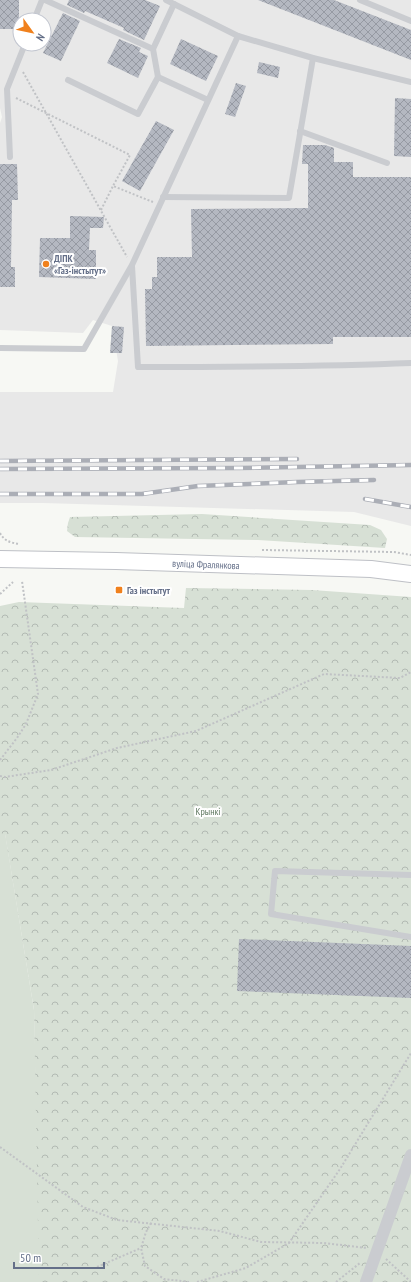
<svg xmlns="http://www.w3.org/2000/svg" width="411" height="1282" viewBox="0 0 411 1282" font-family="'PT Sans Narrow',sans-serif">
<style>
.built{fill:#e8e8e8;fill-rule:evenodd}
.grass{fill:#d7e0d5}
.forest{fill:url(#forest-crowns)}
.building{fill:url(#building-cross-hatch)}
.lines{fill:none;stroke-linecap:round;stroke-linejoin:round}
.secondary-casing{stroke:#bec0c6;stroke-width:18}
.path{stroke:#c0c2c5;stroke-width:2;stroke-dasharray:2 2;stroke-linecap:butt}
.lane{stroke:#caccd0;stroke-width:6}
.street{stroke:#caccd0;stroke-width:12}
.secondary{stroke:#fff;stroke-width:16}
.rail-casing{stroke:#abaeb6;stroke-width:4.5}
.rail{stroke:#fff;stroke-width:3;stroke-dasharray:9;stroke-linecap:butt}
.poi-dot{fill:#f0811d;stroke:#fff;stroke-width:1.5}
.labels{text-anchor:middle;stroke-width:4;stroke-linejoin:round;paint-order:stroke}
.poi-label{font-size:10px;font-weight:bold;fill:#646f88;stroke:#fff;text-anchor:start}
.street-label{font-size:10px;fill:#646f88;stroke:#fff}
.park-label{font-size:10px;fill:#607961;stroke:#fff}
</style>
<defs>
<pattern id="forest-crowns" width="20" height="18" patternUnits="userSpaceOnUse"><rect width="20" height="18" fill="#d7e0d5"/><path d="M2 6a3 3 0 1 1 6 0M12 15a3 3 0 1 1 6 0" fill="none" stroke="#b2bab3"/></pattern>
<pattern id="building-cross-hatch" width="8" height="8" patternUnits="userSpaceOnUse"><rect width="8" height="8" fill="#b4b8c1"/><path d="M0 0l8 8M0 8l8-8" fill="none" stroke="#969aa3"/></pattern>
</defs>
<rect width="100%" height="100%" fill="#f7f8f4"/>
<path class="built" d="M0 0H411V526L354 512 43 503H0V392H113L118 361 112 326 93 320 83 333 0 330V123L2 117 0 108ZM20 20H44V44H20Z"/>
<polygon class="grass" points="0,833 5,833 34,1010 42,1282 0,1282"/>
<g class="forest">
<polygon points="202,514 370,525 381,530 387,539 385,548 258,540 75,537 67,531 68,523 70,517"/>
<polygon points="186,588 312,590 411,597 411,1282 39,1282 34,1010 5,834 0,833 0,606 19,602 184,608"/>
</g>
<g class="building">
<rect x="0" y="0" width="19" height="29"/>
<polygon points="69,0 145,0 160,6 144,40 123,30 124,28 85,11 84,13 67,5"/>
<polygon points="258,0 334,0 411,30 411,60"/>
<polygon points="63,13 80,21 61,61 43,53"/>
<polygon points="119,39 141,48 139,52 148,56 138,78 107,63"/>
<polygon points="181,39 218,56 206,81 170,64"/>
<polygon points="259,62 280,67 278,78 257,73"/>
<polygon points="236,83 246,86 235,117 225,114"/>
<polygon points="395,98 411,99 411,157 394,156"/>
<polygon points="156,121 174,130 140,191 122,181"/>
<polygon points="303,145 325,145 334,148 334,162 353,162 353,177 411,177 411,337 333,337 333,344 146,346 145,289 152,289 152,277 157,277 157,257 192,257 191,209 308,208 308,164 302,164"/>
<polygon points="0,164 17,164 18,200 12,200 11,267 15,267 15,287 0,287"/>
<polygon points="70,216 104,217 103,228 90,228 89,250 96,250 96,279 39,277 40,238 70,238"/>
<polygon points="112,326 124,327 122,353 110,353"/>
<polygon points="239,939 411,946 411,998 237,991"/>
</g>
<g class="lines">
<defs>
<polyline id="secondary" points="0,559 116,561 371,569 411,574"/>
</defs>
<use href="#secondary" class="secondary-casing"/>
<g class="path">
<polyline points="23,72 127,257"/>
<polyline points="16,98 130,155 113,186"/>
<polyline points="101,210 113,186 153,202"/>
<path d="M0 533C4 541 11 543 20 544"/>
<polyline points="262,550 394,552 411,555"/>
<polyline points="0,594 13,582"/>
<polyline points="0,760 17,738 26,724 38,694 22,581"/>
<polyline points="0,776 5,777 51,770 117,748 196,731 324,674 400,678 411,672"/>
<polyline points="0,1147 83,1207 117,1220 220,1231 261,1242 324,1243 367,1248"/>
<polyline points="151,1223 146,1232 141,1248 145,1266 164,1279 189,1282"/>
<polyline points="386,1259 411,1282"/>
<polyline points="97,1267 141,1248"/>
<polyline points="197,1282 246,1268 289,1243 340,1169 411,1053"/>
<polyline points="336,1282 360,1263"/>
</g>
<g class="lane">
<polyline points="45,0 153,49 158,77"/>
<polyline points="166,0 238,36"/>
<polyline points="360,0 411,21"/>
<polyline points="34,20 42,0"/>
<polyline points="153,49 174,4"/>
<polyline points="68,80 138,114 158,77 208,100"/>
<polyline points="300,131 387,163"/>
<polyline points="10,157 7,89 25,44"/>
<polyline points="163,197 289,198 313,58"/>
<path d="M132 266 138 367C229 367 320 367 411 363"/>
<polyline points="0,348 84,349 132,265 238,36 313,58 411,82"/>
<polyline points="411,875 275,871 271,914 411,937"/>
</g>
<polyline class="street" points="366,1282 411,1155"/>
<use href="#secondary" class="secondary"/>
<defs>
<g id="rail">
<polyline points="0,461 297,459"/>
<polyline points="0,469 239,468 411,465"/>
<polyline points="0,494 142,494 198,486 297,482 374,480"/>
<polyline points="365,499 411,507"/>
</g>
</defs>
<use href="#rail" class="rail-casing"/>
<use href="#rail" class="rail"/>
</g>
<g class="poi-dot">
<circle cx="46" cy="264" r="4"/>
<rect x="115" y="586" width="8" height="8" rx="2"/>
</g>
<g class="labels">
<g class="poi-label">
<text x="54" y="262">ДІПК<tspan x="54" dy="12">«Газ-інстытут»</tspan></text>
<text x="127" y="594">Газ інстытут</text>
</g>
<g class="street-label">
<text transform="translate(206 564) rotate(2)" y="4">вуліца Фралянкова</text>
</g>
<g class="park-label">
<text x="208" y="815">Крынкі</text>
</g>
</g>
<g transform="translate(32 32) rotate(123)"><circle r="19" fill="#ffffff" stroke="#c1c5cf"/>
<path d="M0-3L7 15L0 10L-7 15Z" fill="#f0811d"/>
<text y="-6" font-size="11" font-weight="bold" text-anchor="middle" fill="#646f88">N</text>
</g>
<path d="M14 1262v6h90v-6" fill="none" stroke="#646f88" stroke-width="2"/>
<text x="20" y="1262" font-size="12" fill="#646f88" stroke="#ffffff" stroke-width="3" paint-order="stroke">50 m</text>
</svg>
